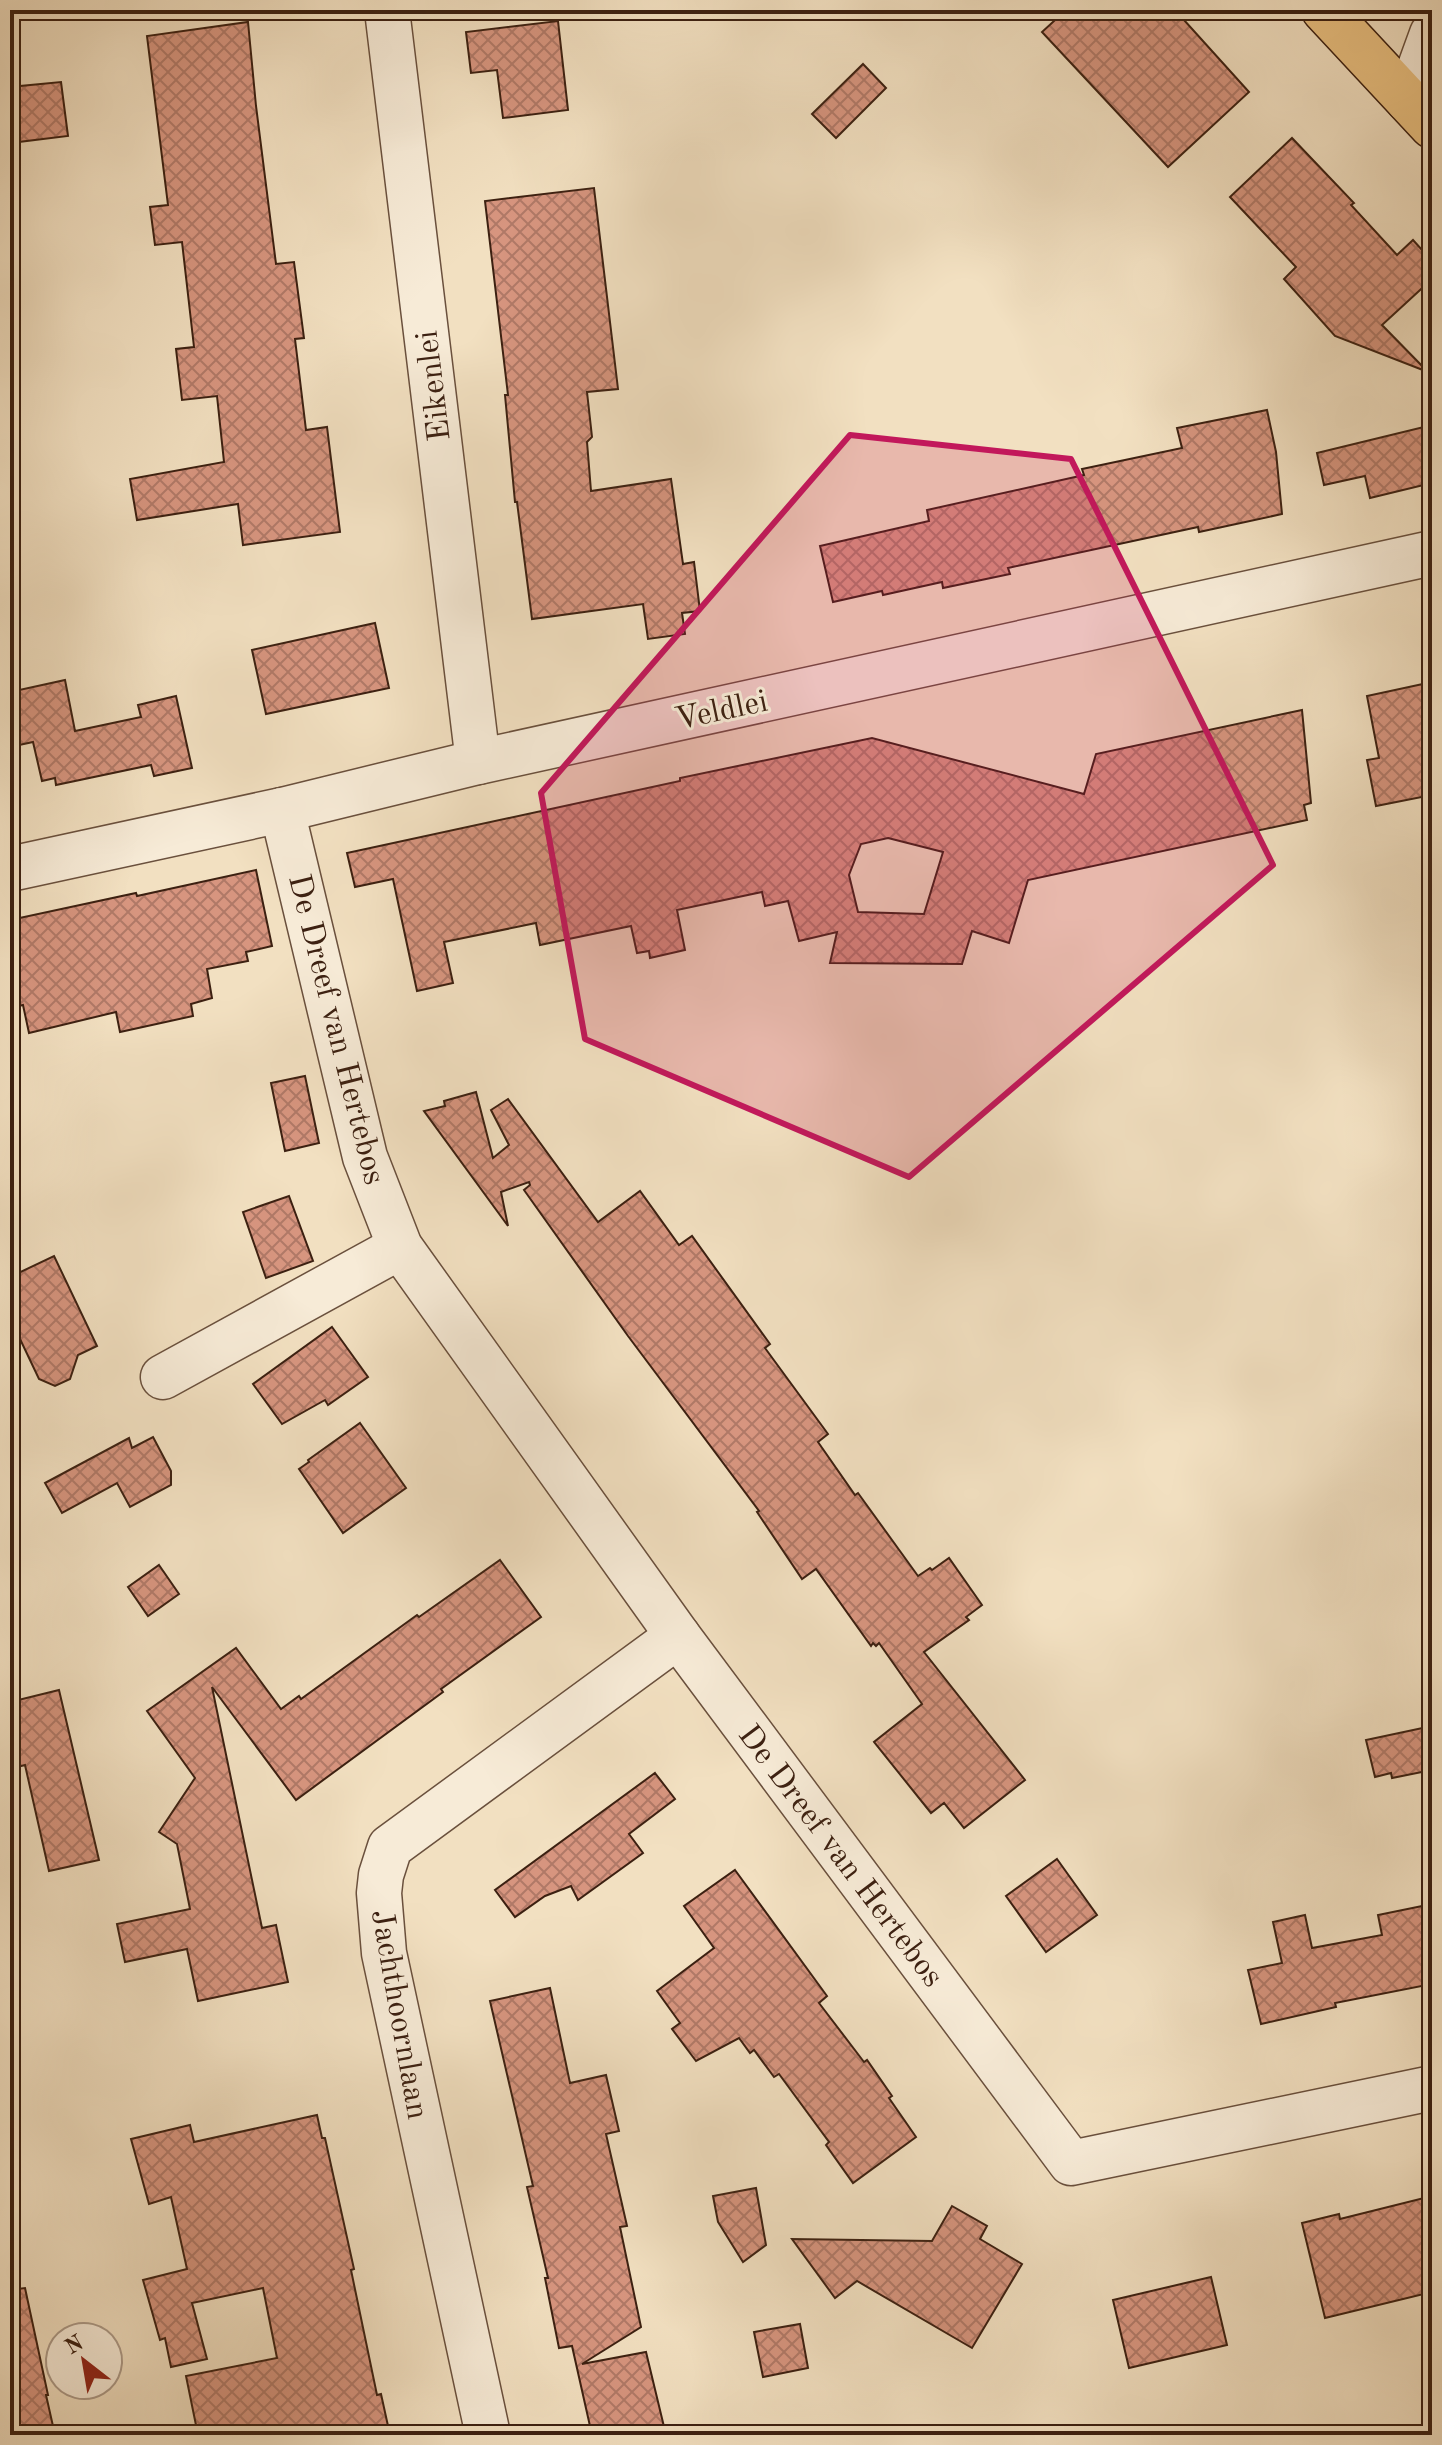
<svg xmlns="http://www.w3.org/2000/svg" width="1442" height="2445" viewBox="0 0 1442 2445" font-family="'Old Standard TT',serif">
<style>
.building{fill:url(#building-cross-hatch);stroke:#3c2011;stroke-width:2;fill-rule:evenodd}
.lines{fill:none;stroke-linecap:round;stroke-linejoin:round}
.minor-casing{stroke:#6a503d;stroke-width:47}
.major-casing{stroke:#3c2011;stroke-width:47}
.minor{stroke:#f7ebd7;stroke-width:44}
.major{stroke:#e9c080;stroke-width:44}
.marked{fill:#c2185b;fill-opacity:0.2;stroke:#c2185b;stroke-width:6;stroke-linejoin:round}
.labels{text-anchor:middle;stroke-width:6;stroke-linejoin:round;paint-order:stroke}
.street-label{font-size:32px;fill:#3c2011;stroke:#f7ebd7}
</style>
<defs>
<pattern id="building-cross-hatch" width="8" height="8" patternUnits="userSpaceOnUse" patternTransform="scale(2)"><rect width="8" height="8" fill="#d7957f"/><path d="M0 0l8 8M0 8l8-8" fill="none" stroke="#b07967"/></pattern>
</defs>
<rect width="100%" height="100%" fill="#f2e0c1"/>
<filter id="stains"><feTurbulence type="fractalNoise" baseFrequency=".0025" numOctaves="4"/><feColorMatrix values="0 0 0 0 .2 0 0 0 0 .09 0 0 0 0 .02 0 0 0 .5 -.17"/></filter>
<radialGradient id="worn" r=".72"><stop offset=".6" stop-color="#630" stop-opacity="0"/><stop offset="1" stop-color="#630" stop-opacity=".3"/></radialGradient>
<g class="building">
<polygon points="1066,10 1175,10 1249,92 1168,167 1042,32"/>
<polygon points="558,21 568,110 503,118 497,70 471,73 466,32"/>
<polygon points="248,22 256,106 276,264 294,262 304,338 295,339 306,430 327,427 340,532 243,545 238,504 137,520 130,479 224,462 217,396 182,400 176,349 194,347 182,242 155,245 150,207 168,205 147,36"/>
<polygon points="863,64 886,88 836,138 812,114"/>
<polygon points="61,82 68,136 10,143 10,87"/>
<polygon points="1292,138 1354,203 1351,205 1397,255 1413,240 1432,261 1432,279 1382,325 1428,372 1335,336 1284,279 1296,267 1230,197"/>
<polygon points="594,188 618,389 587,392 592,437 587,442 591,491 671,479 683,564 694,562 700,611 682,613 685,634 648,639 643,604 532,619 517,502 515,502 505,395 508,395 485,201"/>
<polygon points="1267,410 1276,452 1282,514 1199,532 1198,527 1008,568 1010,574 943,588 942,582 883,595 882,591 833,602 820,546 929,521 927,510 1084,475 1082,469 1182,448 1177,428"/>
<polygon points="1432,425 1432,483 1370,498 1365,476 1324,485 1317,453"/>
<polygon points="375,623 389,688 266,714 252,650"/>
<polygon points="65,680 75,731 141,717 138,705 176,696 192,768 154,776 151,765 56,785 55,778 42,781 33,742 10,747 10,692"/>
<polygon points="1432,682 1432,795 1376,806 1367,760 1379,758 1367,696"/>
<path d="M1302 710 1311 803 1304 805 1307 820 1028 880 1009 943 972 931 962 964 830 963 837 932 799 941 788 901 765 906 762 892 677 910 685 950 650 958 649 951 637 953 631 926 540 945 536 923 444 942 453 983 417 991 393 879 355 887 347 853 680 781V778L872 738 1084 794 1096 754ZM888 838 943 852 924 914 858 912 849 875 861 844Z"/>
<polygon points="256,870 272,946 246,952 248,961 207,969 212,998 191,1004 193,1016 120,1032 116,1012 29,1033 23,1005 10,1008 10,920 136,893 137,896"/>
<polygon points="305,1076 319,1143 285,1151 271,1083"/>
<polygon points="476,1092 493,1158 509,1145 491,1110 508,1099 598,1222 640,1191 679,1245 692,1236 770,1344 765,1348 828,1434 818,1442 855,1495 858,1493 918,1576 930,1568 932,1570 949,1558 982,1605 966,1617 969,1620 924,1652 1025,1780 964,1828 944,1803 931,1813 874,1742 922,1704 879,1643 876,1646 873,1643 871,1646 816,1569 802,1579 757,1512 759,1511 628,1336 524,1190 530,1185 529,1182 501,1192 508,1226 424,1111 445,1106 444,1101"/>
<polygon points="289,1196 313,1261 266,1278 243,1212"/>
<polygon points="54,1256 97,1346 78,1355 70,1379 55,1386 39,1379 10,1318 10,1277"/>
<polygon points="332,1327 368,1377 328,1405 325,1400 282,1424 253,1384"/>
<polygon points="360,1423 406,1488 343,1533 299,1469 309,1462 308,1460"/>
<polygon points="153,1437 171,1471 171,1485 130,1507 117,1483 62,1513 45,1483 129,1438 132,1448"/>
<polygon points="500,1560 541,1617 441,1689 443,1692 296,1800 212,1687 262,1928 276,1925 288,1982 198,2001 187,1949 125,1962 117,1924 190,1909 177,1844 159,1832 195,1778 147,1711 236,1648 281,1709 299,1696 301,1699 417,1615 419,1617"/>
<polygon points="159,1565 179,1594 148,1616 128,1587"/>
<polygon points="59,1690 99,1860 49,1871 25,1765 10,1769 10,1702"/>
<polygon points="1432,1726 1432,1770 1392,1778 1391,1773 1375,1777 1366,1740"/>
<polygon points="655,1773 675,1799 629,1834 643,1853 578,1900 571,1886 545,1896 515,1917 495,1890"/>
<polygon points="1057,1859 1097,1915 1046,1952 1006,1896"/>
<polygon points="735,1870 827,1996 819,2003 864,2062 867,2060 892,2096 889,2098 916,2137 853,2183 826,2145 829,2142 779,2074 774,2077 754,2050 750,2053 739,2038 696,2061 672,2029 680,2023 657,1991 714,1948 684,1906"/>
<polygon points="1432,1904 1432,1984 1335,2003 1336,2007 1261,2024 1248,1970 1282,1963 1273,1922 1305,1915 1312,1948 1382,1935 1378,1915"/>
<polygon points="550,1988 570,2083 606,2075 619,2131 606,2134 627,2226 620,2227 641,2327 582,2364 646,2352 666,2435 592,2435 572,2346 559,2348 545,2278 548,2278 527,2187 533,2186 490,2001"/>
<polygon points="317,2115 322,2138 325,2138 354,2269 351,2270 377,2395 381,2394 390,2435 198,2435 186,2376 277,2358 263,2288 192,2303 207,2359 171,2367 165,2338 160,2340 143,2280 187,2269 171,2197 149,2204 131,2139 190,2125 194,2142"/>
<polygon points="756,2188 766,2245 743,2262 718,2222 713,2196"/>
<polygon points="1432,2196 1432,2292 1325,2318 1302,2223 1339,2214 1340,2219"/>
<polygon points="952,2206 987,2226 980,2239 1022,2264 972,2348 857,2281 835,2298 792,2239 932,2241"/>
<polygon points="1211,2277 1227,2345 1129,2368 1113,2300"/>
<polygon points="25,2288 48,2395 46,2395 55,2435 10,2435 10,2290"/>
<polygon points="800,2324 808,2368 763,2377 754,2332"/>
</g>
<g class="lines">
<defs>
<g id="minor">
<polyline points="387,10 478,762"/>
<polyline points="1408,100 1432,34"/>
<polyline points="282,810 365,1157 400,1247 678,1636 1071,2163 1432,2088"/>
<polyline points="10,869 282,810 478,762 1432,553"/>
<polyline points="163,1377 400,1247"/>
<polyline points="488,2435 384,1953 379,1893 381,1875 390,1847 678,1636"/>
</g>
<polyline id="major" points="1324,10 1432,126"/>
</defs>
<use href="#minor" class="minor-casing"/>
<use href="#major" class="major-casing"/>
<use href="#minor" class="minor"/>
<use href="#major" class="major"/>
</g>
<path class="marked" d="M850 435 1071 459 1273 865 909 1177 585 1039 541 793Z"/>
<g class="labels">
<g class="street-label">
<text transform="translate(432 386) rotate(-97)" y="11">Eikenlei</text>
<text transform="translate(721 709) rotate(-12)" y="11">Veldlei</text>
<text transform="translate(338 1029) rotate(76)" y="11">De Dreef van Hertebos</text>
<text transform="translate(842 1855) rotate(53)" y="11">De Dreef van Hertebos</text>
<text transform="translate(401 2014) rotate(80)" y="11">Jachthoornlaan</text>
</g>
</g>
<rect width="1442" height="2445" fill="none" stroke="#f2e0c1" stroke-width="40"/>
<rect x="12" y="12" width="1418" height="2421" fill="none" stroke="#3c2011" stroke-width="4"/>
<rect x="20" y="20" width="1402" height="2405" fill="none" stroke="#3c2011" stroke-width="2"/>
<g transform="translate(84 2361) rotate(329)"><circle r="38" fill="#f7ebd7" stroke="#ac9a88" stroke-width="2"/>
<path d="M0-6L14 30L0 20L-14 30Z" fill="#8f2418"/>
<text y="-12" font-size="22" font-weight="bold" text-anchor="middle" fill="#3c2011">N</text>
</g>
<rect width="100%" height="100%" filter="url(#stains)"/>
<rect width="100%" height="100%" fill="url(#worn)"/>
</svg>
